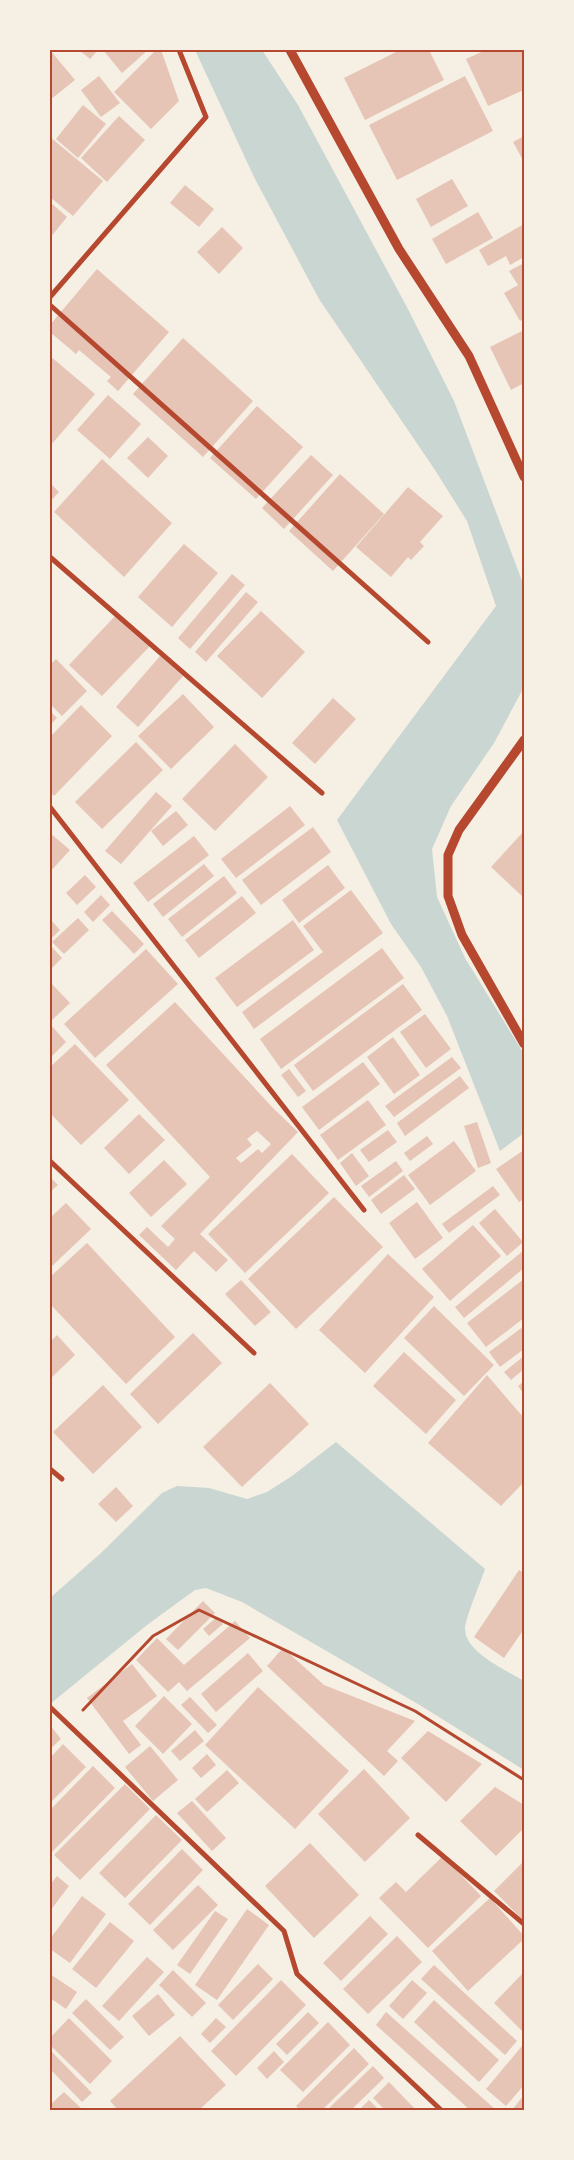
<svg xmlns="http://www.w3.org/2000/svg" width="574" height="2160" viewBox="0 0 574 2160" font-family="Roboto,sans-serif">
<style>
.water{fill:#c9d6d2}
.building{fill:#e6c5b7;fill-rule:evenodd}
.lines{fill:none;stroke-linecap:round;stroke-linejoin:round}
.path{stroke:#b5482f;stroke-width:3}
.minor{stroke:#b5482f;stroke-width:5}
.tertiary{stroke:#b5482f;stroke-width:9}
.neatline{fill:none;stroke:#b5482f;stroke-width:2}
</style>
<rect width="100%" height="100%" fill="#f6efe4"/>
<g class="water">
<polygon points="195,50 262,50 298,105 409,311 454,401 524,586 524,687 494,743 451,806 432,849 437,897 465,958 524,1054 524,1133 500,1151 447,1016 421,967 391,924 337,820 496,606 467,521 435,470 319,299 254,177"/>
<path d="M336 1442 485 1569C481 1581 465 1619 465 1629 465 1652 506 1670 524 1681V1770L418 1704 242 1602 206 1588 195 1590 147 1625 50 1704V1598L101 1553 162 1493 177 1486 209 1488 247 1499 267 1492 292 1476Z"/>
</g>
<g class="building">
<polygon points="50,50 75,80 50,100"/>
<polygon points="79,50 98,50 90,59"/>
<polygon points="103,50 148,50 122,73"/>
<polygon points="156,50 161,50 179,101 151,129 114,92"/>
<polygon points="400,50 429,50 444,80 365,120 344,78"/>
<polygon points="486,50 524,50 524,90 488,106 466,59"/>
<polygon points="99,76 120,103 101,117 81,90"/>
<polygon points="465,76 493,131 397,180 369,125"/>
<polygon points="83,105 106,124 78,158 56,139"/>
<polygon points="119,116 145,140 107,182 81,158"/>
<polygon points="524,136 524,162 513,142"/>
<polygon points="50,137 103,181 73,216 50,197"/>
<polygon points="452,179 468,206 431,227 416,199"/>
<polygon points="185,185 214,209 199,227 170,203"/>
<polygon points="50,202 67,217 50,238"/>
<polygon points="478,212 493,238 446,264 432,239"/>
<polygon points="524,224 524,257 510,265 506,256 488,266 479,250"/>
<polygon points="222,227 243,248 219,274 197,252"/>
<polygon points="524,263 524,319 520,321 504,293 518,285 509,271"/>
<polygon points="97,269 169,332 118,391 107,381 111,377 79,350 76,354 50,332 50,325"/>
<polygon points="524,330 524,383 511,390 490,347"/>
<polygon points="183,338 253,401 203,457 133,394"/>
<polygon points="50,356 95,394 50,446"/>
<polygon points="108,395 141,424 110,459 77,430"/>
<polygon points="257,406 303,447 256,499 210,458"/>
<polygon points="148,437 168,456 148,478 127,458"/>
<polygon points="311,455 333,475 284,529 262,508"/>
<polygon points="102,459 172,523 124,577 54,512"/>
<polygon points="340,474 384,514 333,571 289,531"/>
<polygon points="50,483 59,492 50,502"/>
<polygon points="408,487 443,516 420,542 424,546 411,560 408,557 391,577 356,547"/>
<polygon points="184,544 218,573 172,627 138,597"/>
<polygon points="232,574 245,585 190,649 178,638"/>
<polygon points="246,592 258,602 206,662 195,652"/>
<polygon points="261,611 305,652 262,698 217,656"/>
<polygon points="116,615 150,646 102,696 69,665"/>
<polygon points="160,656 183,676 138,727 116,707"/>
<polygon points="56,659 87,691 62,716 50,704 50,665"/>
<polygon points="183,694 214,727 171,769 138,736"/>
<polygon points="333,698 356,719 315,764 292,743"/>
<polygon points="81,705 112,736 54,796 50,792 50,737"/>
<polygon points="50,711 57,718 50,725"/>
<polygon points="136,742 163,770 102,829 75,802"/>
<polygon points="235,744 268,777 215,831 182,799"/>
<polygon points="156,792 172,806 121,864 105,851"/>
<polygon points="290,806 305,825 236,878 221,859"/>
<polygon points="176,811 188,825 163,846 151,831"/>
<polygon points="313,827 331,852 261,905 242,880"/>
<polygon points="524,831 524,898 491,867"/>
<polygon points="50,833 70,850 50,872"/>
<polygon points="194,836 209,855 148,902 133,883"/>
<polygon points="204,864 214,876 163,917 153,904"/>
<polygon points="328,865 345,888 299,923 282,900"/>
<polygon points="85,875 96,887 77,905 66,893"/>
<polygon points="224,876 237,893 182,937 168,919"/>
<polygon points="351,890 383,933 254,1029 242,1012 323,952 303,926"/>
<polygon points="101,895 110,905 93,922 84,912"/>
<polygon points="242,896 256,913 199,958 185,940"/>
<polygon points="112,911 144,944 134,954 102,920"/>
<polygon points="78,918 89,930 64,954 52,942"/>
<polygon points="50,919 60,930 50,940"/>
<polygon points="293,920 314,950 237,1007 215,978"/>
<polygon points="50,945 62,958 50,970"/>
<polygon points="382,948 404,978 281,1069 260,1039"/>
<polygon points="146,949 178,984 95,1058 64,1024"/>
<polygon points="50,982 70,1003 50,1022"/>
<polygon points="403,984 422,1010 313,1091 294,1065"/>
<path d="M175 1002 273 1108 298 1132 200 1234 228 1260 216 1272 194 1251 176 1270 139 1235 147 1227 168 1247 175 1239 161 1226 210 1177 106 1065ZM257 1131 271 1144 262 1153 258 1149 241 1163 236 1158 252 1145 247 1139Z"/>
<polygon points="425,1014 451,1049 426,1068 400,1032"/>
<polygon points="50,1024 66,1042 50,1058"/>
<polygon points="393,1037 420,1075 394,1094 367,1057"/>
<polygon points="75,1044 129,1100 81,1145 50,1113 50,1067"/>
<polygon points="452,1057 461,1068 394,1117 385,1106"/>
<polygon points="363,1062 380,1084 319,1130 302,1107"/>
<polygon points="289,1069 306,1091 298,1097 281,1075"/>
<polygon points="460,1076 469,1088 405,1136 397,1123"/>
<polygon points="368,1100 386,1125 338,1160 320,1135"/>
<polygon points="139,1114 165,1140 129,1174 104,1148"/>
<polygon points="477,1122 491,1163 478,1168 464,1126"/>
<polygon points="388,1130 397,1142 369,1162 360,1150"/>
<polygon points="427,1136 433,1144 410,1161 404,1153"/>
<polygon points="454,1141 476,1171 430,1205 408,1175"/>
<polygon points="524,1150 524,1199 519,1202 496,1169"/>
<polygon points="352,1153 369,1176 356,1186 340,1163"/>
<polygon points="292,1154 329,1193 245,1273 208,1234"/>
<polygon points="164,1160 187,1184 151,1217 129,1193"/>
<polygon points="396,1161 403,1171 369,1197 361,1186"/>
<polygon points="404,1175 415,1189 381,1214 371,1200"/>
<polygon points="50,1177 58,1185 50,1192"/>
<polygon points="493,1186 500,1195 449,1233 442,1224"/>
<polygon points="334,1197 383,1247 296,1329 248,1279"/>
<polygon points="417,1202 443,1238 415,1259 389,1223"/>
<polygon points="66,1203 91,1229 50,1268 50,1218"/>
<polygon points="495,1209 523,1242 507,1256 479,1223"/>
<polygon points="473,1225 501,1256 450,1301 422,1269"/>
<polygon points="87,1243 175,1337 126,1384 50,1304 50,1277"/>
<polygon points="524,1250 524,1268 464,1318 455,1307"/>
<polygon points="388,1254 434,1297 365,1373 319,1330"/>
<polygon points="524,1279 524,1318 486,1347 467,1323"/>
<polygon points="241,1280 271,1312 255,1326 225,1294"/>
<polygon points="434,1306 494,1365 464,1396 404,1338"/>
<polygon points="524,1326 524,1349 500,1367 489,1352"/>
<polygon points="193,1333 222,1363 158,1424 130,1394"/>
<polygon points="57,1335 75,1355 50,1379 50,1342"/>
<polygon points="404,1352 456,1400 426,1434 373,1386"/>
<polygon points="524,1356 524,1369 511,1380 504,1372"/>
<polygon points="487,1375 524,1418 524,1482 501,1506 428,1443"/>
<polygon points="524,1381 524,1394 518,1386"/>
<polygon points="270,1383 309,1424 242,1487 203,1447"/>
<polygon points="103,1385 142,1427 93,1474 53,1432"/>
<polygon points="116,1487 133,1506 116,1522 98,1504"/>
<polygon points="519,1570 524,1573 524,1629 504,1658 474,1637"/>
<polygon points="203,1601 215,1613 178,1650 166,1639"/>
<polygon points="217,1617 223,1624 209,1636 203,1629"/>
<polygon points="235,1621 250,1638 187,1691 179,1682 168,1692 136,1660 157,1638 184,1665"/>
<polygon points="283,1648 324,1685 415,1721 387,1751 398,1761 384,1776 267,1666"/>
<polygon points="248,1653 263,1671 216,1712 201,1694"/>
<polygon points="132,1664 157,1696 123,1721 141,1745 129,1754 87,1698"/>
<polygon points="258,1687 349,1771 295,1829 205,1745"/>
<polygon points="164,1696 192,1724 163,1754 135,1726"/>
<polygon points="190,1697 217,1725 208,1733 181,1705"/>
<polygon points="50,1725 61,1739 50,1749"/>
<polygon points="195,1730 204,1741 180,1761 171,1751"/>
<polygon points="428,1731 482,1764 446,1802 401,1758"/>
<polygon points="63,1744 86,1767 50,1803 50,1758"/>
<polygon points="150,1746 178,1780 153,1801 125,1767"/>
<polygon points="207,1754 216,1765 201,1778 192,1768"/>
<polygon points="93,1766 115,1788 50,1854 50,1810"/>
<polygon points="364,1769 410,1818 365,1862 318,1814"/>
<polygon points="227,1770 239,1783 207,1812 195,1799"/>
<polygon points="125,1784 150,1809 80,1880 54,1855"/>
<polygon points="495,1787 524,1805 524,1828 496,1856 460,1821"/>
<polygon points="192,1801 226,1838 212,1851 177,1813"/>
<polygon points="156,1815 182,1840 125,1898 99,1873"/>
<polygon points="310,1843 359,1895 314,1938 265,1886"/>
<polygon points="182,1849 203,1870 150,1925 128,1904"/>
<polygon points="443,1856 481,1896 428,1948 379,1898 396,1882 406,1892"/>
<polygon points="524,1861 524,1921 494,1891"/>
<polygon points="57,1876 69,1886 50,1911 50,1885"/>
<polygon points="198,1885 218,1905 173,1950 153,1930"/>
<polygon points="82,1896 106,1914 70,1963 50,1949 50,1939"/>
<polygon points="490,1898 524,1936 524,1939 468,1991 432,1951"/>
<polygon points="247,1909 269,1925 217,2000 195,1985"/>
<polygon points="215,1911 228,1919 190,1974 177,1965"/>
<polygon points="370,1916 388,1934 341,1981 323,1963"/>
<polygon points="110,1922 134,1941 96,1988 72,1969"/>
<polygon points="397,1936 422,1962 368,2014 343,1989"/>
<polygon points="147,1957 164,1972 119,2021 102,2006"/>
<polygon points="258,1964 273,1979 233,2020 218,2005"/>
<polygon points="434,1965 517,2041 505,2055 421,1979"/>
<polygon points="173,1970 206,2003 192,2017 159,1985"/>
<polygon points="524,1972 524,2033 494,2003"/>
<polygon points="50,1974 77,1992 66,2009 50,1998"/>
<polygon points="281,1980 306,2005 236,2076 211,2051"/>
<polygon points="412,1980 427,1993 403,2019 389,2006"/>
<polygon points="158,1994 175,2015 149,2036 132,2016"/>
<polygon points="86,1999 124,2037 110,2050 72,2013"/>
<polygon points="434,2000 499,2060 479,2082 414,2022"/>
<polygon points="308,2012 319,2023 287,2055 276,2044"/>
<polygon points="386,2012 496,2110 470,2110 376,2025"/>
<polygon points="69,2018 112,2061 90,2084 50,2045 50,2038"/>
<polygon points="216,2018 226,2027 210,2043 201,2034"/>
<polygon points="328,2022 350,2045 303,2092 280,2070"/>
<polygon points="180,2036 226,2085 199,2110 118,2110 110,2101"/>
<polygon points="522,2046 524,2047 524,2085 506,2106 486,2089"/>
<polygon points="354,2048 369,2064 322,2110 300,2110 296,2106"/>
<polygon points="50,2050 92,2093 82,2102 50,2069"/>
<polygon points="274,2051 284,2062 267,2079 257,2068"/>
<polygon points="373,2066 384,2078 351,2110 327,2110"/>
<polygon points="389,2082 416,2110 385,2110 373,2098"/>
<polygon points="64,2092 83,2110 50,2110 50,2105"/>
<polygon points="524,2095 524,2110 512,2110"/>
<polygon points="369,2100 379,2110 359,2110"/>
</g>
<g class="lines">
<polyline class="path" points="83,1710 153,1636 199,1610 415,1711 524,1780"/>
<g class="minor">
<polyline points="50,297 206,117 179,50"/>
<polyline points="50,305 428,642"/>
<polyline points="50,557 322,793"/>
<polyline points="50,807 364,1210"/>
<polyline points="50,1161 254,1353"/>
<polyline points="50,1469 62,1479"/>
<polyline points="50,1707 284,1931 297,1974 441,2110"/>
<polyline points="418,1835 524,1924"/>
</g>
<g class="tertiary">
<polyline points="290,50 399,249 469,356 524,477"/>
<polyline points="524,740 459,830 448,855 448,896 462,935 524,1044"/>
</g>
</g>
<rect width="574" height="2160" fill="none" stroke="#f6efe4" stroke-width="102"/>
<rect x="51" y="51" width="472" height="2058" class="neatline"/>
</svg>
